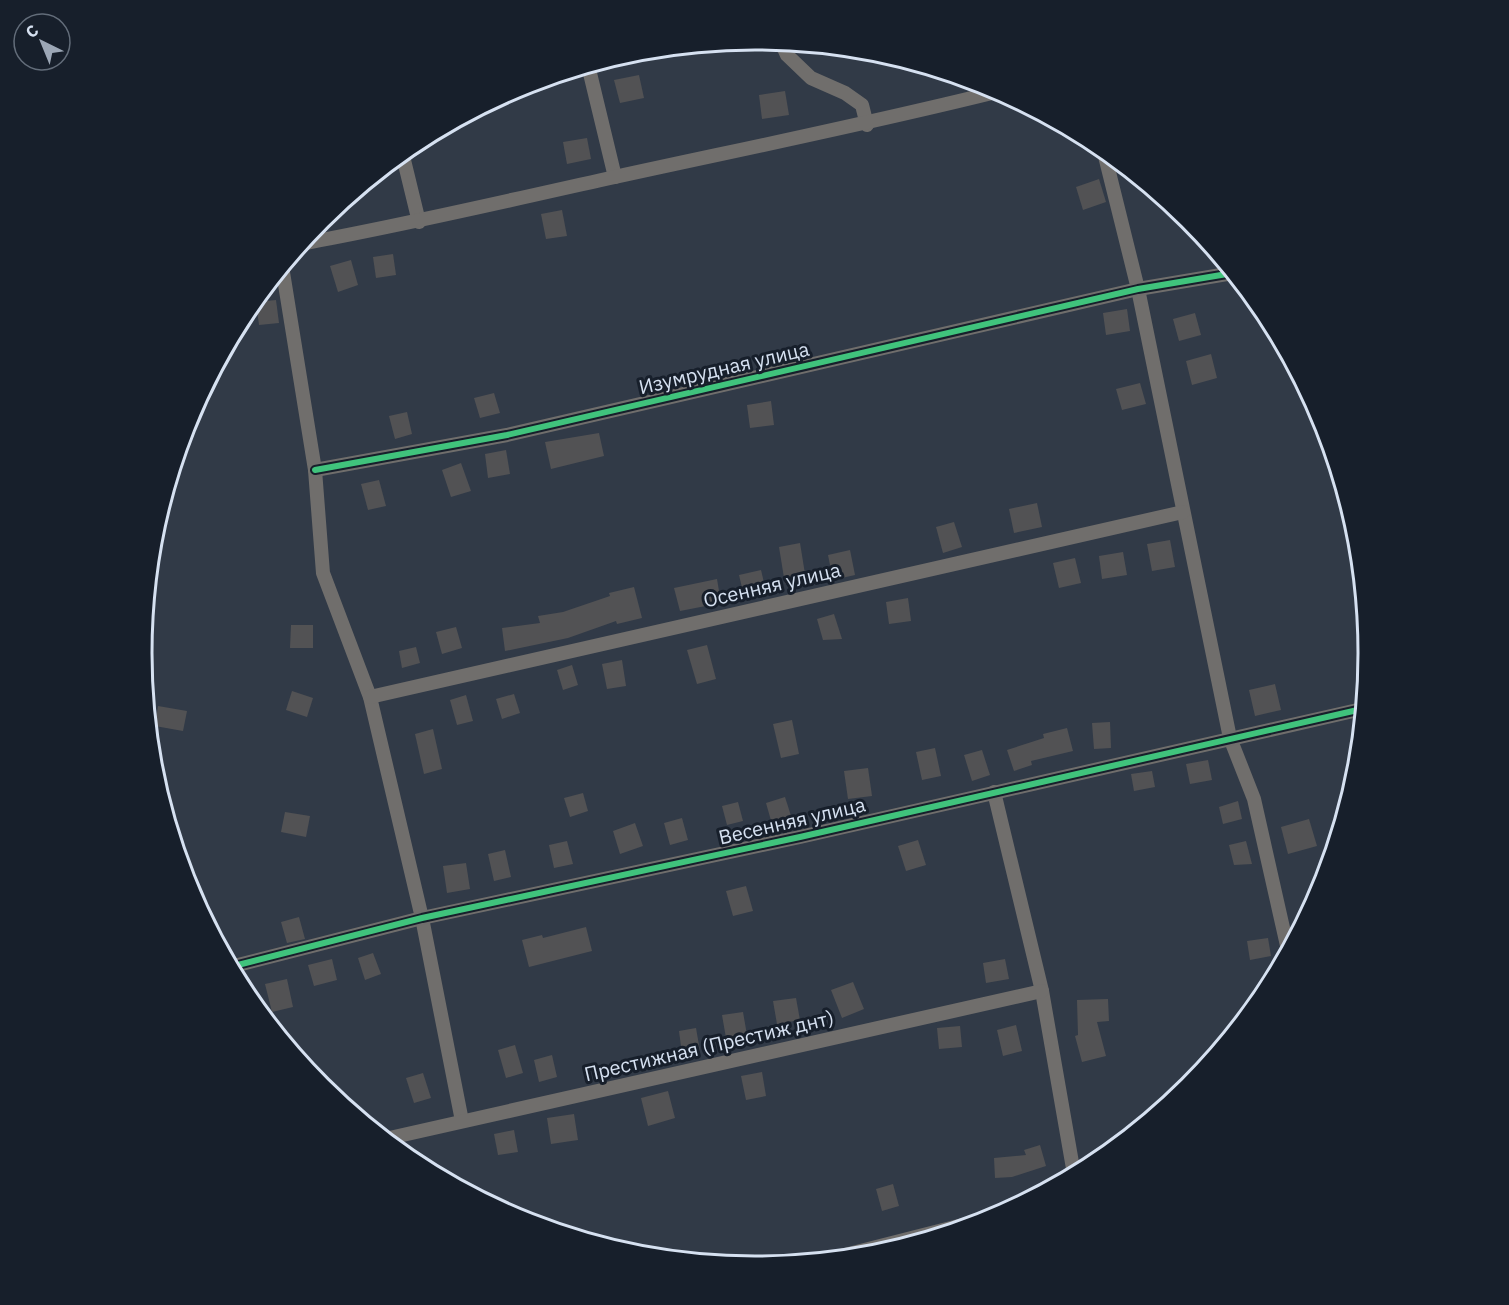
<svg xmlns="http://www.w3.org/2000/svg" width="1509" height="1305" viewBox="0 0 1509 1305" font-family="'IBM Plex Sans',sans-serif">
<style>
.building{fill:#525254}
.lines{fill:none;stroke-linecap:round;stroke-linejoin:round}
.minor{stroke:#706e6c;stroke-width:14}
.cycleway-casing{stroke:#171f2b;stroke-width:10}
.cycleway{stroke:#40c37c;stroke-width:6}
.labels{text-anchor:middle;stroke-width:6;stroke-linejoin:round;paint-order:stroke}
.street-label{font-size:20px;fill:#d6e1f1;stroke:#171f2b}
.rim{fill:none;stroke:#d6e1f1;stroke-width:3}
</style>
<rect width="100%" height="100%" fill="#313a47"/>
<g class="building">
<polygon points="639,75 644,98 620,103 614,80"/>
<polygon points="785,91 789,115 762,119 759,95"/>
<polygon points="587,138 591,159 567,164 563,142"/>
<polygon points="1099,179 1106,202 1083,210 1076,187"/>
<polygon points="562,210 567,236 546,239 541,214"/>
<polygon points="393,254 396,275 376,278 373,257"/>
<polygon points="351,260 358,285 338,292 330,266"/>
<polygon points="276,300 279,323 259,325 256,302"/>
<polygon points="1127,309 1130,331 1106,335 1103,313"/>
<polygon points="1195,313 1201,335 1179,341 1173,319"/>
<polygon points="1211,354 1217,378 1192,385 1186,361"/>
<polygon points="1140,383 1146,404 1122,410 1116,389"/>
<polygon points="494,393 500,413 480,418 474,398"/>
<polygon points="771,401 774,425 750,428 747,405"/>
<polygon points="407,412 412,434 395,439 389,416"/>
<polygon points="599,433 604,456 551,469 545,442"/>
<polygon points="506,450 510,474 488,478 485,454"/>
<polygon points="461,463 471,491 451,497 442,470"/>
<polygon points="379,480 386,506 368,510 361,484"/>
<polygon points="1037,503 1042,527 1014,533 1009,509"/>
<polygon points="954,522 962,547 943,553 936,527"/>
<polygon points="1170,540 1175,567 1152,571 1147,544"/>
<polygon points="800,543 806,580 785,584 779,547"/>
<polygon points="850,550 855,575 833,580 828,555"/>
<polygon points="1123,552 1127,575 1102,579 1099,556"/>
<polygon points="1075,558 1081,583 1059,588 1053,563"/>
<polygon points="761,570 766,591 744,596 739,575"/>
<polygon points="717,579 721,603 680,611 674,588"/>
<polygon points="634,587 642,618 617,624 616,621 568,638 505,651 502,628 540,623 538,616 563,612 610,596 609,593"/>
<polygon points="908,598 911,621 889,624 886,602"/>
<polygon points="834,614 842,639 823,640 817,619"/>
<polygon points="291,625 313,625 313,648 290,648"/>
<polygon points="456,627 462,648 442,654 436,632"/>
<polygon points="707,645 716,679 697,684 687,650"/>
<polygon points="416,647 420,663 402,668 399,651"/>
<polygon points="622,660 626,686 607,689 602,664"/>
<polygon points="572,665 578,685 563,690 557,670"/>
<polygon points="1275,684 1281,710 1255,716 1249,690"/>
<polygon points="292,691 313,698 307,717 286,710"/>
<polygon points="514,694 520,713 502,719 496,699"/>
<polygon points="466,695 473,721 457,725 450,700"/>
<polygon points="158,706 187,711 183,731 155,726"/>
<polygon points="792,720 799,754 781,758 773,724"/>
<polygon points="1110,722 1111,748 1094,749 1092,723"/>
<polygon points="1067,728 1073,751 1031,761 1032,765 1014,771 1007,750 1044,738 1043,734"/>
<polygon points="433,729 442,769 424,774 415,734"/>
<polygon points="935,748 941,776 922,780 916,752"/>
<polygon points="982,750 990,775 972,781 964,755"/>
<polygon points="1208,760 1212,780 1190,784 1186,764"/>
<polygon points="868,768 872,796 848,799 844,771"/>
<polygon points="1152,771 1155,787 1134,791 1131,774"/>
<polygon points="583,793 588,811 570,817 564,798"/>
<polygon points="785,797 792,819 772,824 766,803"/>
<polygon points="1238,801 1242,819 1223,824 1219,807"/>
<polygon points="738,802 743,821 727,825 722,806"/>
<polygon points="285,812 310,816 306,837 281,832"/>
<polygon points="682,818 688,840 670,845 664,823"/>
<polygon points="1309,819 1317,846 1288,854 1281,827"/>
<polygon points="635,823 643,846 620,854 613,831"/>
<polygon points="918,840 926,865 906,871 898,846"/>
<polygon points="567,841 573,864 554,868 549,845"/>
<polygon points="1246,841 1252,864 1234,865 1229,845"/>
<polygon points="505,850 511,877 494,881 488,854"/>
<polygon points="466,863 470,889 447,893 443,866"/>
<polygon points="746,886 753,911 733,916 726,891"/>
<polygon points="299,917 305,939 287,943 281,922"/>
<polygon points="586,927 592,951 529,967 522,940 542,935 543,938"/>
<polygon points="1268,938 1271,956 1250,960 1247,941"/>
<polygon points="373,953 381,974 365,980 358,958"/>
<polygon points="332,959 337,980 314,986 308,965"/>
<polygon points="1005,959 1009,979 986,983 983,963"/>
<polygon points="287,979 293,1007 272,1012 265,984"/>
<polygon points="853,982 864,1009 842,1018 831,990"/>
<polygon points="796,998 800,1020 777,1024 773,1001"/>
<polygon points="1108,999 1109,1021 1097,1022 1106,1056 1082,1062 1075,1036 1078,1035 1077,1000"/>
<polygon points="743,1012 747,1035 726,1038 722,1015"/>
<polygon points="1016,1025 1022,1051 1003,1056 997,1030"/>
<polygon points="960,1026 962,1047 939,1049 937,1028"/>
<polygon points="696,1028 700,1051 682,1054 679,1031"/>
<polygon points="515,1045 523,1073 506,1078 498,1050"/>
<polygon points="552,1055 557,1077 539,1082 534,1060"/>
<polygon points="762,1072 766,1096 746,1100 741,1076"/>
<polygon points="423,1073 431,1098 414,1103 406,1078"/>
<polygon points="668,1091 675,1118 648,1126 641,1098"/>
<polygon points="574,1114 578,1140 551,1144 547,1118"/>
<polygon points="514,1130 518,1152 498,1155 494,1134"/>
<polygon points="1040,1145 1046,1166 1012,1177 995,1178 994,1158 1026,1155 1024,1150"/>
<polygon points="893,1184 899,1206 882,1211 876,1189"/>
</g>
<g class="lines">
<g class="minor">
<polyline points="781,42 787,55 811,78 845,93 862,105 867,125"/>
<polyline points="588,65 615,177"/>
<polyline points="1103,148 1138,289 1230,738 1254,799 1288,950"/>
<polyline points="402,152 419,222"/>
<path d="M300 244C405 225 510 200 615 177 743 149 872 123 1000 91"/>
<polyline points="282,266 315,470 323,573 370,697 422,918 462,1121"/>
<polyline points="315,470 507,435 1138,289 1233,273"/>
<polyline points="370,697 1183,512"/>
<polyline points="994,792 1042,991 1074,1174"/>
<polyline points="230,967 422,918 800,837 1362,709"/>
<polyline points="385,1139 1042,991"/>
<polyline points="833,1258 994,1217"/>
</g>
<defs>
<g id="cycleway">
<polyline points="315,470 507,435 1138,289 1233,273"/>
<polyline points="230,967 422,918 800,837 1362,709"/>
</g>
</defs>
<use href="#cycleway" class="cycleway-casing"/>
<use href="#cycleway" class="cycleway"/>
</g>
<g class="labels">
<g class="street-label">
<text transform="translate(724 368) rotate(-13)" y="7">Изумрудная улица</text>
<text transform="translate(772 585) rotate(-13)" y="7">Осенняя улица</text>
<text transform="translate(792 821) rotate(-13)" y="7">Весенняя улица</text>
<text transform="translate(709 1046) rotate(-13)" y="7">Престижная (Престиж днт)</text>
</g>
</g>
<path d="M0 0H1509V1305H0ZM152 653a603 603 0 1 1 1206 0a603 603 0 1 1-1206 0Z" fill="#171f2b" fill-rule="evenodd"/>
<path class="rim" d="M152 653a603 603 0 1 1 1206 0a603 603 0 1 1-1206 0Z"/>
<g transform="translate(42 42) rotate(317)"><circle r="28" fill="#171f2b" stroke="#636d7a" stroke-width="1.5"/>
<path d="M0-4.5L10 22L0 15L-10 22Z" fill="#9ca7b6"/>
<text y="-9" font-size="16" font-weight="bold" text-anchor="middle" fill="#d6e1f1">С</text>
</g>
</svg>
